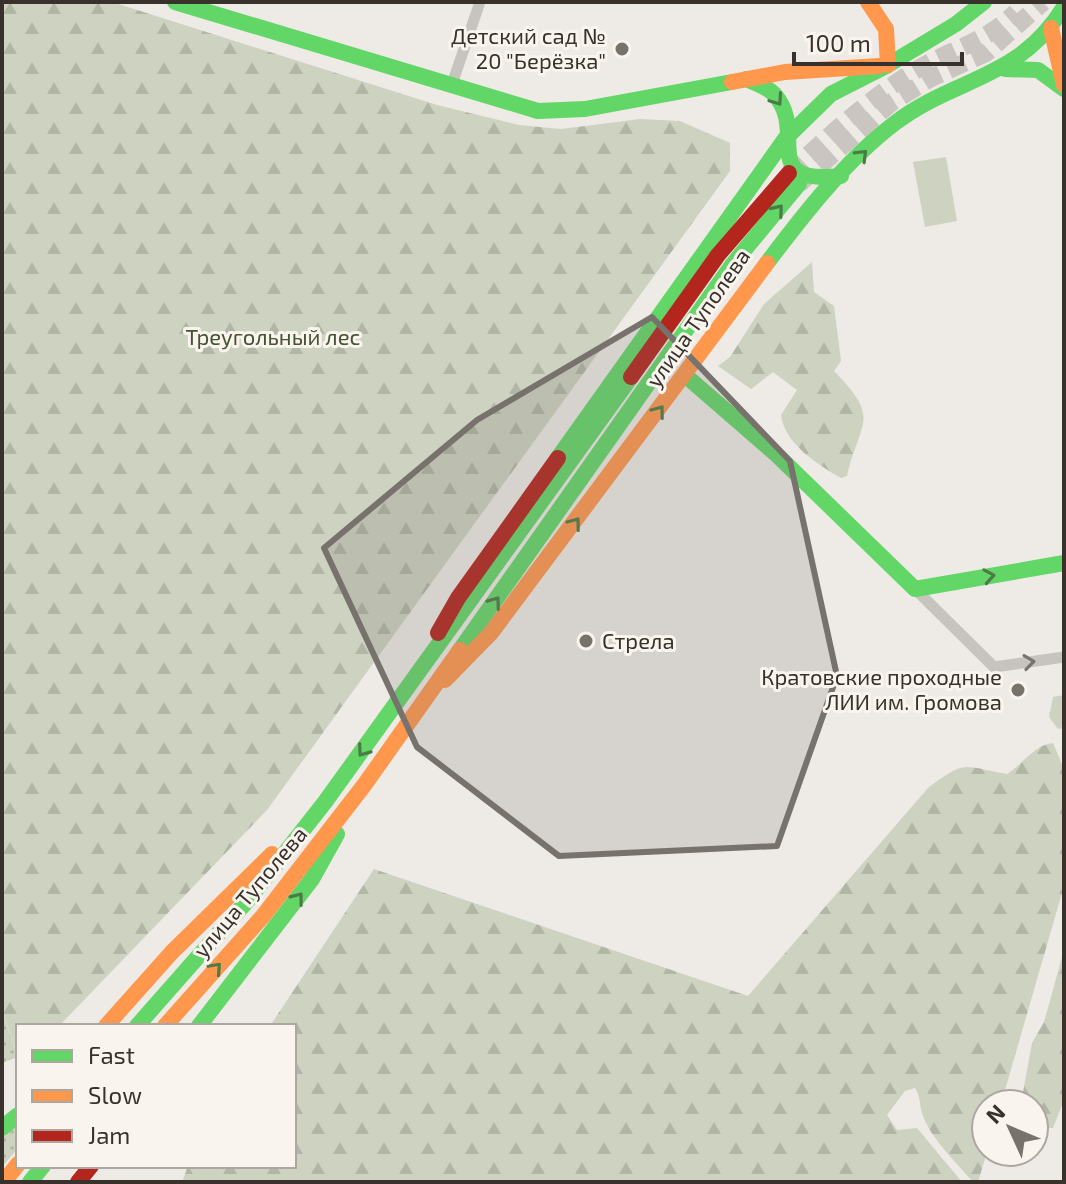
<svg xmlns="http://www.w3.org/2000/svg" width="1066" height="1184" viewBox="0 0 1066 1184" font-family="'Exo 2',sans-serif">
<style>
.grass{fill:url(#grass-dots)}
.forest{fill:url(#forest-firs)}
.pitch{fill:#ced3c1}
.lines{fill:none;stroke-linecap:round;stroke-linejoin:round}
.primary-tunnel{stroke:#cac5c1;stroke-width:18;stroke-dasharray:18 9;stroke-linecap:butt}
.street{stroke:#c7c3be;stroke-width:11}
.fast{stroke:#63d668;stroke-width:16}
.slow{stroke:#ff974d;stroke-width:16}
.jam{stroke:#b3261e;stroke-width:16}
.oneway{stroke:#4b7b47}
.oneway2{stroke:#78736e}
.marked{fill:#78726d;fill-opacity:0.2;stroke:#78726d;stroke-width:6;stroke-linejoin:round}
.poi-dot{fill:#78726d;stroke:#f9f5ee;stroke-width:3}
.labels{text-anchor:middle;stroke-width:6;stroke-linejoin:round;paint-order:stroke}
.poi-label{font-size:22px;fill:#38312c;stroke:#f9f5ee;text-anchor:end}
.street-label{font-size:22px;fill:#38312c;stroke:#f9f5ee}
.park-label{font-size:22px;fill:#455432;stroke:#f9f5ee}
</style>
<defs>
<pattern id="grass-dots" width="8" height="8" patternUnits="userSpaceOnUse" patternTransform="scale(2)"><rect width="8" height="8" fill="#ced3c1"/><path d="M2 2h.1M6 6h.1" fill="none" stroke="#b2b6a6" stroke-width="1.8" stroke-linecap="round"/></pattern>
<pattern id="forest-firs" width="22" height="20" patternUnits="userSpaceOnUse" patternTransform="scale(2)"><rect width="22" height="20" fill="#ced3c1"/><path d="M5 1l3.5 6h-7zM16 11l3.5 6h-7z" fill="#b2b6a6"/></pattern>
</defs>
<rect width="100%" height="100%" fill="#eeeae6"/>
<g class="grass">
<polygon points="2,1010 18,1057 2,1063"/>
<polygon points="18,1124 18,1148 2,1167 2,1138"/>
</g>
<g class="forest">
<polygon points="2,2 112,2 437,105 519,125 561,129 640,119 680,121 730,143 730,171 267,810 59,1026 18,1026 18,1056 2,1009"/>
<path d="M812 262 814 292 834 306 841 361 834 371C882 420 860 420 847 476L841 478C818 465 784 443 781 415L797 390 773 372 751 389 718 366 730 357 764 304Z"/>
<polygon points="1064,695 1064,728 1058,729 1049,717 1053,697"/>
<path d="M1053 743 1064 769V886L1001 1104H986L987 1152 978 1182H973C957 1163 929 1137 922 1113 919 1104 921 1097 915 1088L905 1091 887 1115 897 1130 917 1128 962 1182H182L188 1166H294V1026H270L374 869 748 996 928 788C968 758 963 767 1007 774 1023 764 1034 745 1053 743Z"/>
<polygon points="1064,950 1064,1100 1053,1128 1034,1128 1034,1104 1017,1104 1023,1092 1032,1043 1044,1022"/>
</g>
<polygon class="pitch" points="946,157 957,221 925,227 913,162"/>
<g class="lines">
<g class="primary-tunnel">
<path d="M789 173C832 133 874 94 925 65 957 48 990 39 1016 12"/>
<polyline points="799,184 892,102 931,78 986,53 1043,2"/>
</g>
<g class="street">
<polyline points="451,87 480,2"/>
<polyline points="915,589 994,667 1064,657"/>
</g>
<g class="fast">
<polyline points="175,2 538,111 585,109 732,82"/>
<polyline points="1005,69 1038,70 1064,89"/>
<path d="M746 79C756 83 767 87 774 94 809 132 756 185 841 176"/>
<path d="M767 263C804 214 845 161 895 123 955 77 1018 81 1064 7"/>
<polyline points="686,376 777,455 915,589 1064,563"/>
<polyline points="558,458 785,139 831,94 888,65 956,24 984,2"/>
<polyline points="460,650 732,265 799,184"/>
<polyline points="137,1026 248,900 325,802 631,377"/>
<polyline points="199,1026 312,879 337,834"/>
<polyline points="2,1128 18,1115"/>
<polyline points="30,1182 43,1166"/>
</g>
<g class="slow">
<polyline points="868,2 886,29 888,65"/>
<polyline points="1051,28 1064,85"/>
<polyline points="732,82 785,72 879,66"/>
<polyline points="445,680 491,633 767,263"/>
<polyline points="106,1026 172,952 272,854"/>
<polyline points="165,1026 263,916 365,784 460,650"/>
<polyline points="4,1182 18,1164"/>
</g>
<g class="jam">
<polyline points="631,377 718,255 789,173"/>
<polyline points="438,633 458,598 558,458"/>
<polyline points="78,1182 91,1166"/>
</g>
</g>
<defs><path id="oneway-chevron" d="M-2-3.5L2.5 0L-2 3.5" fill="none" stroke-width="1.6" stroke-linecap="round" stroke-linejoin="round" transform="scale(2)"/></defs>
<g class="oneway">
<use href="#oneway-chevron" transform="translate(777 100) rotate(55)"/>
<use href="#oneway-chevron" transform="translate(862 155) rotate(-45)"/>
<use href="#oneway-chevron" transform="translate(778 210) rotate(-50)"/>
<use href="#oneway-chevron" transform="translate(659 411) rotate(-53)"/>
<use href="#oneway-chevron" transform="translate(575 523) rotate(-53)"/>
<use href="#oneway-chevron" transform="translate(989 576) rotate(-10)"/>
<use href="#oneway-chevron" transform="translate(495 602) rotate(-54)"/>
<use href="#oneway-chevron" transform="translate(363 751) rotate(126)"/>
<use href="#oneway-chevron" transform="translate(298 898) rotate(-52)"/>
<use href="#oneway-chevron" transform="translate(216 968) rotate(-48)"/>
</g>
<use class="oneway2" href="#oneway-chevron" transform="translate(1029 662) rotate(-8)"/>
<path class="marked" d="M652 317 790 461 837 676 777 846 559 856 417 747 324 548 477 420Z"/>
<g class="poi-dot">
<circle cx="622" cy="49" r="8"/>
<circle cx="586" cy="641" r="8"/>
<circle cx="1018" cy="690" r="8"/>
</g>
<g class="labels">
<g class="poi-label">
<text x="606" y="44">Детский сад №<tspan x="606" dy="25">20 "Берёзка"</tspan></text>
<text x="602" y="649" text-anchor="start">Стрела</text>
<text x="1002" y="685">Кратовские проходные<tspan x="1002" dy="25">ЛИИ им. Громова</tspan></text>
</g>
<g class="street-label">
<text transform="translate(698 318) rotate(-55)" y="8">улица Туполева</text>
<text transform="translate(250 892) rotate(-50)" y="8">улица Туполева</text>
</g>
<g class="park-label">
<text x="273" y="345">Треугольный лес</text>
</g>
</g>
<rect width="1066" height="1184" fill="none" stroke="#38312c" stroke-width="8"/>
<rect x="16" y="1024" width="280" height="144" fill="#f9f5ee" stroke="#aca7a0" stroke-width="2"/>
<rect x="32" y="1050" width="40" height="12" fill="#63d668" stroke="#aca7a0" stroke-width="2"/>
<text x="88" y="1064" font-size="24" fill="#38312c">Fast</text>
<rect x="32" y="1090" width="40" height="12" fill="#ff974d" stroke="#aca7a0" stroke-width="2"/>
<text x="88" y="1104" font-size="24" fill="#38312c">Slow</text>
<rect x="32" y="1130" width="40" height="12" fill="#b3261e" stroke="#aca7a0" stroke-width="2"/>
<text x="88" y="1144" font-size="24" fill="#38312c">Jam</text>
<g transform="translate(1010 1128) rotate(314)"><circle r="38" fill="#f9f5ee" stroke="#aca7a0" stroke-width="2"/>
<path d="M0-6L14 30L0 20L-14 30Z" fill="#78726d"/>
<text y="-12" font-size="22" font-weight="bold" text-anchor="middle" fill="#38312c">N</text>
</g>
<path d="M794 52v12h168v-12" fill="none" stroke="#38312c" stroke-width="4"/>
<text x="806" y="52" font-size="24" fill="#38312c" stroke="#f9f5ee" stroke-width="6" paint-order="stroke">100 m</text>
</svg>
